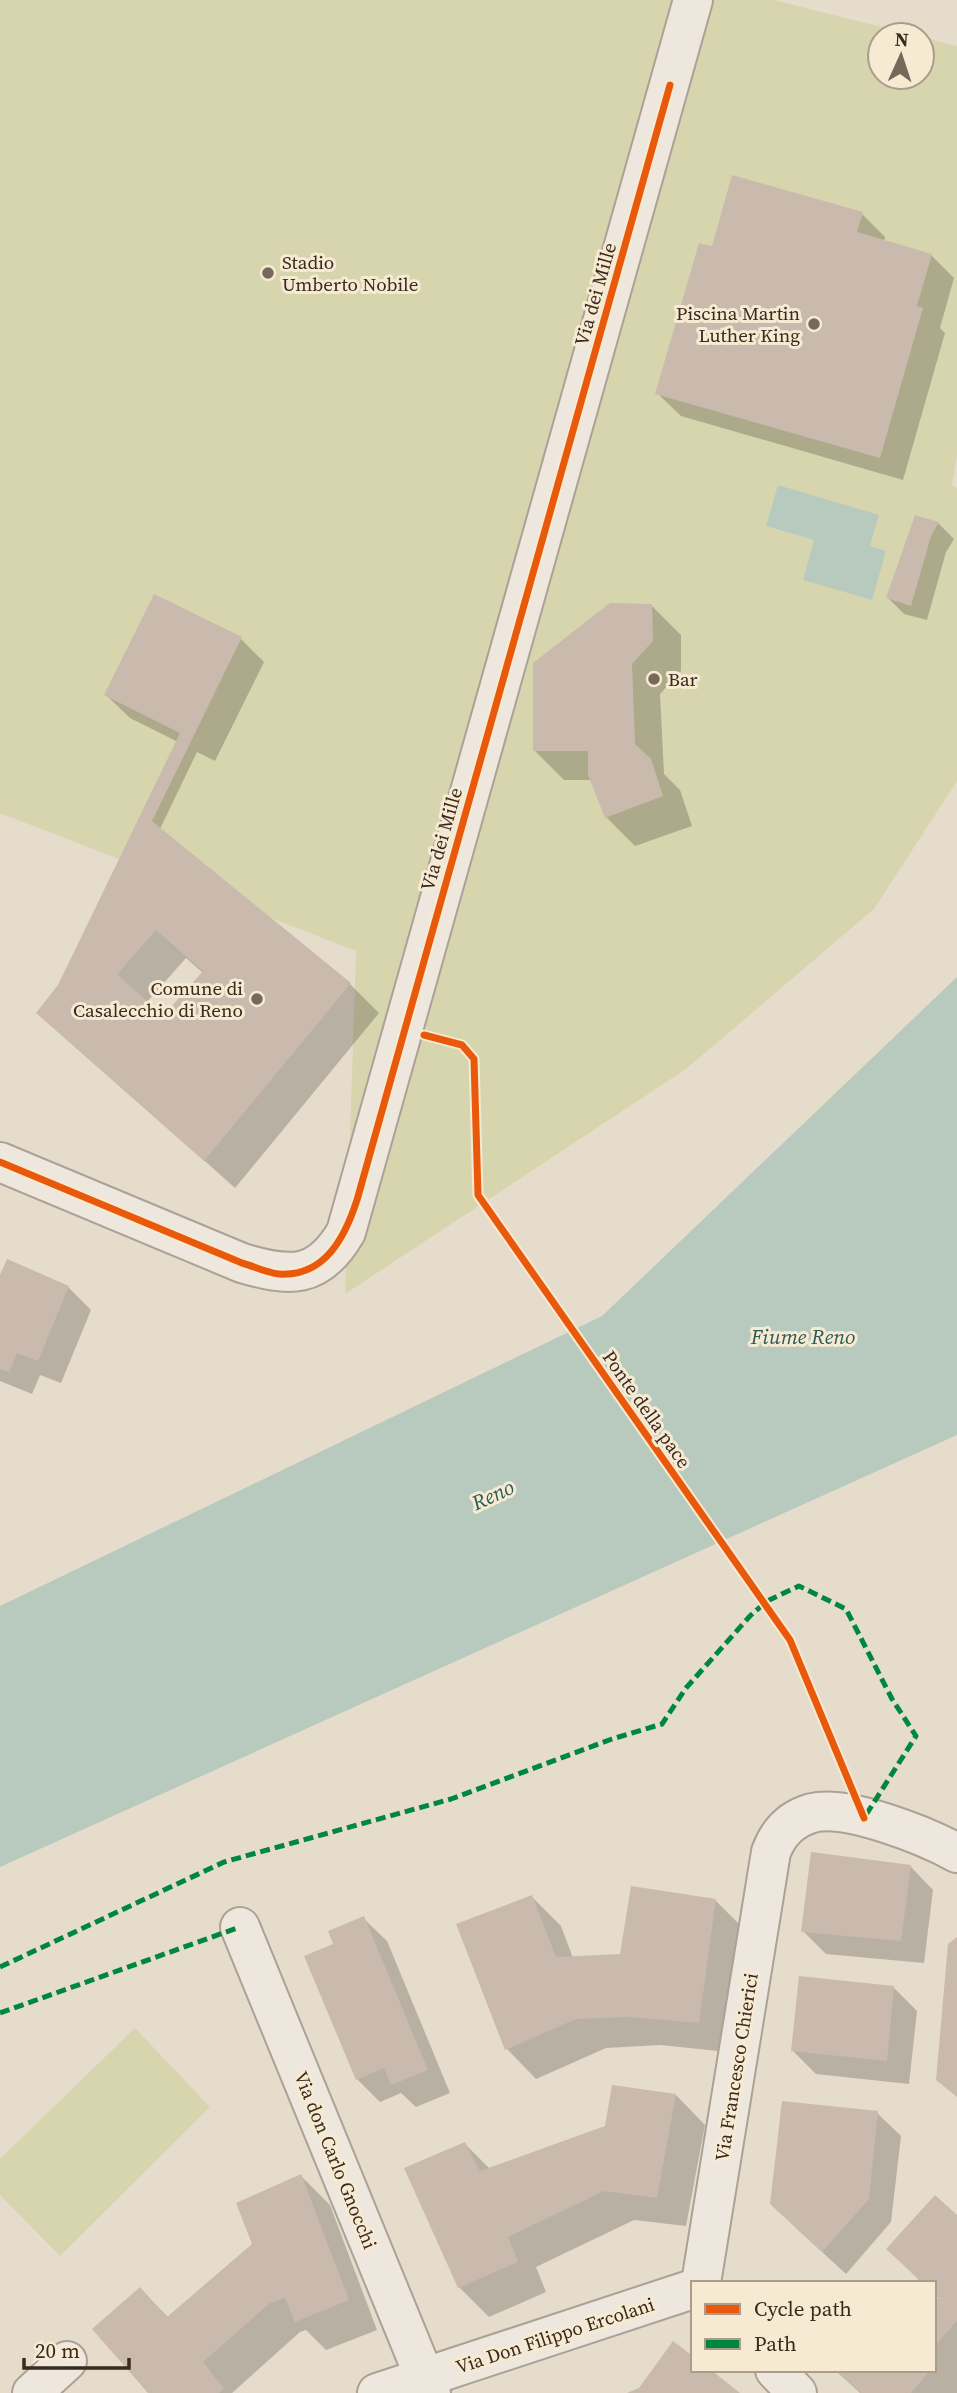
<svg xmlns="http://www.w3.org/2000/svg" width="957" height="2393" viewBox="0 0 957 2393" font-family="'Source Serif 4',serif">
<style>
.green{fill:#d7d5ae}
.water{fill:#b8cabe}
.shadow{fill:#0003;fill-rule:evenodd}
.building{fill:#cabaad;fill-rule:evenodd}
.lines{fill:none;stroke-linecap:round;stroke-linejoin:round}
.minor-casing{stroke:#aba196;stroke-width:42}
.minor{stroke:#ede7de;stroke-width:38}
.quiet{stroke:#00873e;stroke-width:5;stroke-dasharray:10 5;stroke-linecap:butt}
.cycleway-casing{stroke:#f7ead2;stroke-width:11}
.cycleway{stroke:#e8590c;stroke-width:7}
.poi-dot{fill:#76685a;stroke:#f7ead2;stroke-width:2.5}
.labels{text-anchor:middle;stroke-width:6;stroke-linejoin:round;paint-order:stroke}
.poi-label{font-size:19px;fill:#3a291d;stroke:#f7ead2;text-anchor:start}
.street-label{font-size:19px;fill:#3a291d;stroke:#f7ead2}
.water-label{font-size:21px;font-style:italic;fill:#2b5a55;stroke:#f7ead2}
</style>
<rect width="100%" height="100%" fill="#e6dccc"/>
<g class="green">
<polygon points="0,0 774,0 913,35 880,35 880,77 922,77 922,37 957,46 957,456 952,485 957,488 957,781 874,909 686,1069 345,1294 356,951 0,813"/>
<polygon points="135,2028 210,2107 60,2256 0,2195 0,2159"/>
</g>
<g class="water">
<polygon points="778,485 879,515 870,546 886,551 872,600 803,580 814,540 766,526"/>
<polygon points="957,977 957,1435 0,1867 0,1606 602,1316"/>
</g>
<g class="shadow">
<polygon points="862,214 885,237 884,242 931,255 954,278 940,328 945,333 903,480 681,416 657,393 713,248"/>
<polygon points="916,517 938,523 954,539 946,552 927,620 904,614 888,598"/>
<polygon points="652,606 681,635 681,671 660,694 664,774 680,790 692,826 635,846 606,817 592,780 564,780 535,751"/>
<path d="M241 639 264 662 215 761 197 752 160 829 350 984 379 1013 235 1188 39 1013 60 986 178 742 130 718 106 695ZM186 958 203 973 163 1018 146 1003Z"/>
<polygon points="0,1280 68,1287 91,1310 61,1383 40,1375 32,1394 0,1381"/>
<polygon points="910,1866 933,1890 924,1963 826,1954 803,1931"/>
<polygon points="532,1897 561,1926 573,1958 622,1956 715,1900 745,1930 728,2052 660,2045 606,2048 536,2079 507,2049"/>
<polygon points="363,1918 387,1941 450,2093 416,2107 401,2093 380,2102 357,2079 335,1945"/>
<polygon points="894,1988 917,2011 909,2084 816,2074 792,2050"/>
<polygon points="676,2095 705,2125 686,2226 634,2220 536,2267 546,2292 489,2317 459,2287 465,2144 490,2169 607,2127"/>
<polygon points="877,2113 901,2136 891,2222 846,2274 795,2227"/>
<polygon points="301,2176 330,2205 377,2330 326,2350 306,2330 300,2332 232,2393 151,2393 140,2289 169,2318 254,2244"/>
<polygon points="957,2217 957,2393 860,2393 835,2370 934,2370 934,2305 940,2299 934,2294 934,2283 922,2283 888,2249"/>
</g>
<g class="building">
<polygon points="732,175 863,212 857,232 932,254 917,306 923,308 880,458 655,394 699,243 712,246"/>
<polygon points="915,515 939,522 931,536 911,606 886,598"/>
<path d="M154 594 242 637 152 821 351 983 204 1161 36 1013 58 985 180 733 104 695ZM156 930 203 971 163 1016 117 974Z"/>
<polygon points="610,603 652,604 653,641 632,664 635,744 651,759 663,796 605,818 588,775 588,751 533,751 533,663"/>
<polygon points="7,1259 69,1286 38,1361 17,1353 9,1372 0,1369 0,1275"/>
<polygon points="811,1852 911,1865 901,1941 801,1932"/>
<polygon points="631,1886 716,1899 699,2023 629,2017 576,2019 505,2050 456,1924 532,1895 556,1957 620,1954"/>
<polygon points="364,1916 428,2070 391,2085 384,2068 356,2080 304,1956 333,1944 328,1931"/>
<polygon points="957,1937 957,2097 936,2080 948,1944"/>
<polygon points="799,1976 894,1986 887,2061 791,2051"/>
<polygon points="612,2085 676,2094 657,2198 604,2191 508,2237 518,2262 458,2288 404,2168 465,2142 480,2171 605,2126"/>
<polygon points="782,2101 878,2111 869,2199 822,2252 770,2204"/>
<polygon points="301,2174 349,2300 295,2322 285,2298 270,2303 203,2362 224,2389 219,2393 148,2393 92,2329 140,2287 167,2317 252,2244 236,2203"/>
<polygon points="935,2195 957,2215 957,2321 934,2346 934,2302 939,2297 934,2293 934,2283 923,2283 886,2249"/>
<polygon points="673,2341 693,2356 693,2370 711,2370 740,2393 627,2393 639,2388"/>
<polygon points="835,2370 931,2370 911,2393 861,2393"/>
</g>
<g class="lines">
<defs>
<g id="minor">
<path d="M0 1162 242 1263C289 1277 318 1280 346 1232L693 0"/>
<polyline points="240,1927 431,2393"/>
<path d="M701 2283 771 1852C778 1833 791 1819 812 1813 847 1804 926 1836 957 1853"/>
<polyline points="775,2370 797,2393"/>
<polyline points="32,2393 67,2361"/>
<polyline points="377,2393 693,2289"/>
</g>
</defs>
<use href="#minor" class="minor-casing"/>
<use href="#minor" class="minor"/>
<g class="quiet">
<polyline points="0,1967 224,1862 451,1799 612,1739 662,1724 686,1688 750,1616 767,1601 799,1586 846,1609 892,1699 916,1736 864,1818"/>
<polyline points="0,2013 240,1927"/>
</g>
<defs>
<g id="cycleway">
<polyline points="424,1035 462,1045 474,1059 478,1195 790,1640 864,1818"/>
<path d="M0 1162 242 1263C253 1266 267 1273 279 1274 325 1277 345 1237 357 1200L670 85"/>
</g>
</defs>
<use href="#cycleway" class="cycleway-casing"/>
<use href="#cycleway" class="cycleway"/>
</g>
<g class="poi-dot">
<circle cx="268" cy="273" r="7"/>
<circle cx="814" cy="324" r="7"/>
<circle cx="654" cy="679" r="7"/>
<circle cx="257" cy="999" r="7"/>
</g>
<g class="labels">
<g class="poi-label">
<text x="282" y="269">Stadio<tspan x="282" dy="22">Umberto Nobile</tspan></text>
<text x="800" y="320" text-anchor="end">Piscina Martin<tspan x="800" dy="22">Luther King</tspan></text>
<text x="668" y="686">Bar</text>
<text x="243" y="995" text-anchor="end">Comune di<tspan x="243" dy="22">Casalecchio di Reno</tspan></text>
</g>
<g class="street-label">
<text transform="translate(595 294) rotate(-74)" y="7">Via dei Mille</text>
<text transform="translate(441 839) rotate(-74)" y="7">Via dei Mille</text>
<text transform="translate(647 1409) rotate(55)" y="7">Ponte della pace</text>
<text transform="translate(736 2067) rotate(-81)" y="7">Via Francesco Chierici</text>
<text transform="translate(336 2160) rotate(68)" y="7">Via don Carlo Gnocchi</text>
<text transform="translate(555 2335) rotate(-18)" y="7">Via Don Filippo Ercolani</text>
</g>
<g class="water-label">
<text x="803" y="1344">Fiume Reno</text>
<text transform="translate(493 1495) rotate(-25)" y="7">Reno</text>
</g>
</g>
<rect x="691" y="2281" width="245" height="91" fill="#f7ead2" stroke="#ab9d8a" stroke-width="2"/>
<rect x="705" y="2304" width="35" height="10" fill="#e8590c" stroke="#ab9d8a" stroke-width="2"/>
<text x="754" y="2316" font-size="21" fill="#3a291d">Cycle path</text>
<rect x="705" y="2339" width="35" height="10" fill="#00873e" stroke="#ab9d8a" stroke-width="2"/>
<text x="754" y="2351" font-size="21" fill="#3a291d">Path</text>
<g transform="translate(901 56) rotate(3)"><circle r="33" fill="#f7ead2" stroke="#ab9d8a" stroke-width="2"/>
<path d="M0-5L12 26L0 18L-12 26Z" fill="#76685a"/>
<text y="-10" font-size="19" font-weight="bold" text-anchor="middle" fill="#3a291d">N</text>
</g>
<path d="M24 2358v10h105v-10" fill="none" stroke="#3a291d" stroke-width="3.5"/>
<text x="35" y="2358" font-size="21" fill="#3a291d" stroke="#f7ead2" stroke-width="5" paint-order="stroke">20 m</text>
</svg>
